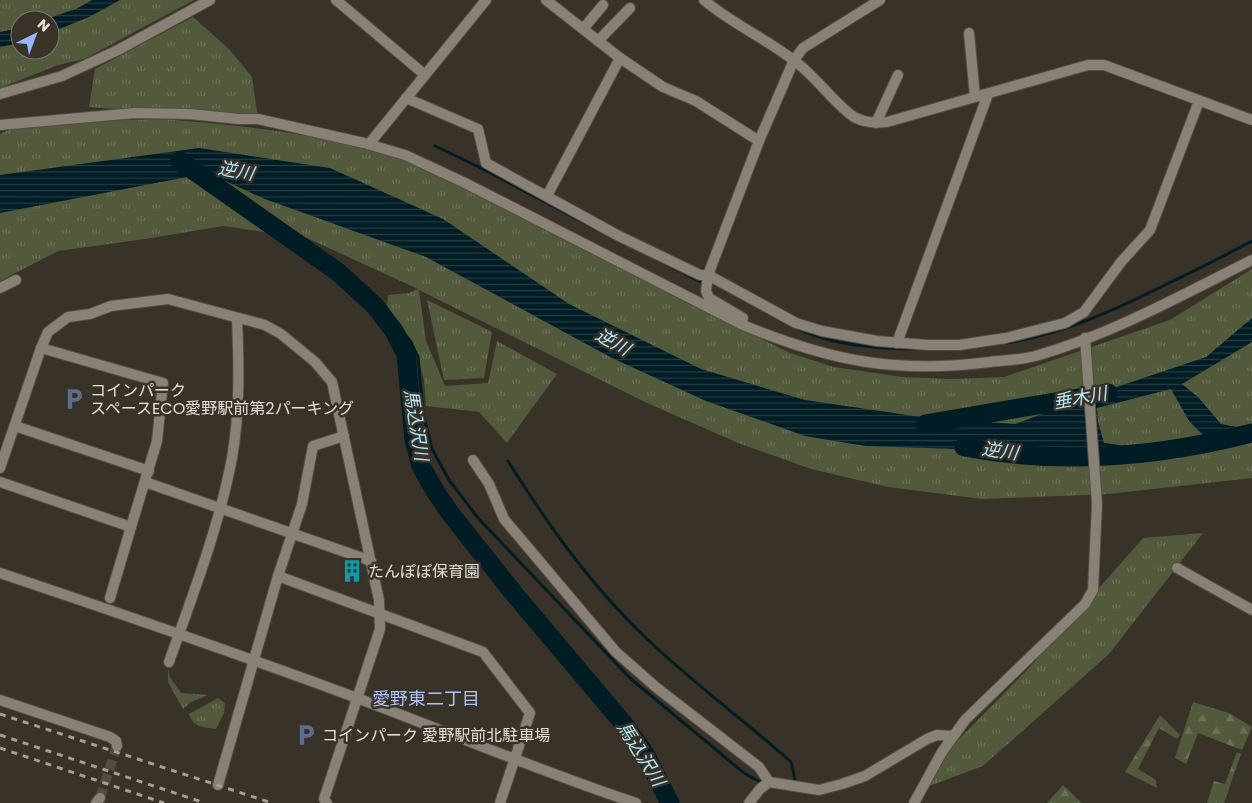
<svg xmlns="http://www.w3.org/2000/svg" width="1252" height="803" viewBox="0 0 1252 803" font-family="Poppins,'Noto Sans JP',sans-serif">
<style>
.grass{fill:url(#grass-tufts);fill-rule:evenodd}
.forest{fill:url(#forest-firs)}
.water{fill:url(#water-rules);fill-rule:evenodd}
.lines{fill:none;stroke-linecap:round;stroke-linejoin:round}
.stream{stroke:#001c25;stroke-width:3}
.river{stroke:#001c25;stroke-width:19}
.minor-tunnel{stroke:#534c43;stroke-width:10;stroke-dasharray:10 5;stroke-linecap:butt}
.minor-casing{stroke:#534d45;stroke-width:12}
.minor{stroke:#898175;stroke-width:10}
.rail{stroke:#a39d96;stroke-width:3;stroke-dasharray:6 6;stroke-linecap:butt}
.labels{text-anchor:middle;stroke-width:5;stroke-linejoin:round;paint-order:stroke}
.poi-label{font-size:16px;fill:#e5e0da;stroke:#393228;text-anchor:start}
.water-label{font-size:18px;font-style:italic;fill:#afe9fb;stroke:#393228}
.neighbourhood-label{font-size:18px;fill:#adc2f8;stroke:#393228}
</style>
<defs>
<pattern id="grass-tufts" width="24" height="20" patternUnits="userSpaceOnUse" patternTransform="scale(1.25)"><rect width="24" height="20" fill="#525a3b"/><path d="M3 7l-1-3M5 7V3M7 7l1-3M15 17l-1-3M17 17v-4M19 17l1-3" fill="none" stroke="#6b7157"/></pattern>
<pattern id="forest-firs" width="22" height="20" patternUnits="userSpaceOnUse" patternTransform="scale(1.25)"><rect width="22" height="20" fill="#525a3b"/><path d="M5 1l3.5 6h-7zM16 11l3.5 6h-7z" fill="#6b7157"/></pattern>
<pattern id="water-rules" width="6" height="5" patternUnits="userSpaceOnUse" patternTransform="scale(1.25)"><rect width="6" height="5" fill="#001c25"/><path d="M0 2.5h6" fill="none" stroke="#253d44"/></pattern>
</defs>
<rect width="100%" height="100%" fill="#393228"/>
<g class="grass">
<path d="M0 0H194L84 59 58 65 0 88ZM20 20H50V50H20Z"/>
<polygon points="193,17 230,50 252,77 258,119 89,107 95,69"/>
<path d="M163 119C241 125 319 134 395 155L620 264 669 294 790 353 834 367 902 377 952 379 1004 377 1170 320 1252 269V478L1108 494 982 499 888 487 811 469 738 443 647 403 419 290 426 341 445 386 488 383 497 341 557 374 507 443 479 412 426 406 424 380 414 343 387 308 388 295 409 293 418 289 307 238 223 226 145 239 58 251 0 281V134L24 123Z"/>
<polygon points="427,300 492,332 484,378 444,380"/>
<polygon points="1203,533 1109,654 983,766 921,789 959,739 1029,668 1143,538"/>
<polygon points="168,670 170,677 181,693 208,695 191,702 183,709 168,682"/>
<path d="M218 698 225 703 224 713 216 729C204 727 193 728 189 714Z"/>
</g>
<g class="forest">
<polygon points="1193,702 1229,713 1252,727 1242,750 1198,733 1186,764 1175,758"/>
<polygon points="1160,715 1180,735 1177,739 1159,728 1138,769 1156,780 1157,788 1125,772"/>
<polygon points="1237,752 1241,754 1224,803 1207,803 1214,781 1225,784"/>
<polygon points="1063,785 1082,803 1047,803"/>
</g>
<g class="water">
<polygon points="92,0 120,0 89,17 50,33 50,20 43,20 76,9"/>
<polygon points="20,28 20,43 0,47 0,32"/>
<path d="M199 148 330 168 443 219 569 304 701 369 805 400 928 418 1015 424 1096 394 1206 357 1252 318V342L1182 384 1198 397 1221 424 1243 428 1252 425V433L1111 454 865 446 805 436 706 401 612 358 426 257 265 199 208 173 0 213V175ZM1171 389 1189 421 1205 437 1127 446 1104 443 1098 422 1097 408Z"/>
</g>
<g class="lines">
<g class="stream">
<polyline points="435,146 479,167 596,229"/>
<polyline points="664,263 701,282"/>
<polyline points="354,287 389,316 410,341 418,357 423,413 432,449 449,480 478,518 631,679 744,773 764,784"/>
<path d="M795 327C827 345 880 349 916 349"/>
<path d="M1007 343C1065 333 1115 310 1167 284 1196 270 1224 256 1252 241"/>
<path d="M508 461C548 525 592 587 647 639 693 683 744 720 791 762L795 779 792 783"/>
</g>
<g class="river">
<polyline points="180,161 338,272 375,306 394,331 406,354 414,440 421,466 435,491 450,513 516,596 623,723 645,754 670,803"/>
<polyline points="925,424 1108,393"/>
<path d="M964 447C1059 465 1159 457 1252 433"/>
</g>
<polyline class="minor-tunnel" points="100,798 117,746"/>
<defs>
<g id="minor">
<polyline points="336,0 425,75"/>
<polyline points="546,0 620,58 663,87 696,101 759,141"/>
<path d="M704 0C732 24 767 39 796 62 815 76 837 106 854 117 866 123 874 123 887 122L1088 65H1104L1252 120"/>
<polyline points="583,29 603,5"/>
<polyline points="969,33 975,97"/>
<polyline points="598,41 630,8"/>
<polyline points="0,94 62,76 118,50 210,0"/>
<polyline points="406,98 478,129 486,163 617,235 700,275 708,275 796,323 822,331 877,341 928,345 959,345 1006,338 1065,323 1084,312 1121,262 1150,230 1199,101"/>
<polyline points="876,123 898,75"/>
<path d="M0 125 135 113 190 114 239 119H258L364 143 405 155 465 183 743 325C830 361 896 374 990 362 1006 360 1023 360 1039 355 1114 333 1182 295 1252 260"/>
<polyline points="369,144 486,0"/>
<polyline points="547,196 620,58"/>
<polyline points="0,288 16,280"/>
<polyline points="743,318 709,298 706,291 708,275 759,141 794,60 803,48 880,0"/>
<polyline points="897,343 988,94"/>
<polyline points="15,426 149,471"/>
<polyline points="344,436 313,446 302,504 278,576 483,652 530,713 500,803"/>
<polyline points="473,460 489,484 504,519 616,652 657,688 759,767 769,782"/>
<polyline points="0,468 41,348 48,332 68,317 90,314 111,306 168,299 265,325 281,334 315,362 332,382 379,600 380,629 324,799 327,803"/>
<polyline points="0,482 131,527 157,441 163,383 41,348"/>
<polyline points="145,482 371,561"/>
<polyline points="1177,568 1252,610"/>
<path d="M0 573C119 613 239 654 357 698 450 733 542 772 636 803"/>
<polyline points="110,598 131,527"/>
<path d="M169 662C192 597 219 527 232 458 240 412 239 365 237 318"/>
<polyline points="0,700 110,737 116,741 117,746"/>
<polyline points="218,785 278,576"/>
<polyline points="96,803 100,798"/>
<polyline points="749,803 760,789 769,782 819,790 842,784 865,776 927,739 937,735 953,736"/>
<polyline points="914,803 942,752 965,720 1085,604 1093,590 1097,504 1085,338"/>
</g>
</defs>
<use href="#minor" class="minor-casing"/>
<use href="#minor" class="minor"/>
<g class="rail">
<polyline points="0,714 272,803"/>
<polyline points="0,735 205,803"/>
<polyline points="0,748 164,803"/>
</g>
</g>
<defs>
<symbol id="parking-bare" viewBox="-9 -9 18 18"><path d="M-3.5-5.5H1a3.5 3.5 0 0 1 0 7H-1V5.5H-3.5ZM-1-3.4V-.6H.8a1.4 1.4 0 0 0 0-2.8Z" fill="#5c6f8a" stroke="#393228" stroke-width="2.5" paint-order="stroke"/></symbol>
<symbol id="building-bare" viewBox="-9 -9 18 18"><path d="M-4-6H4V6H1V3H-1V6H-4ZM-2.5-4.3h1.7v1.8h-1.7ZM.8-4.3h1.7v1.8H.8ZM-2.5-1h1.7V.8h-1.7ZM.8-1h1.7V.8H.8Z" fill="#0f9aa8" stroke="#393228" stroke-width="2.5" paint-order="stroke"/></symbol>
</defs>
<g fill-rule="evenodd">
<use href="#parking-bare" x="58" y="383" width="32" height="32"/>
<use href="#building-bare" x="336" y="555" width="32" height="32"/>
<use href="#parking-bare" x="290" y="719" width="32" height="32"/>
</g>
<g class="labels">
<g class="poi-label">
<text x="90" y="396">コインパーク<tspan x="90" dy="18">スペースECO愛野駅前第2パーキング</tspan></text>
<text x="368" y="577">たんぽぽ保育園</text>
<text x="322" y="741">コインパーク 愛野駅前北駐車場</text>
</g>
<g class="water-label">
<text transform="translate(236 171) rotate(10)" y="6">逆川</text>
<text transform="translate(613 342) rotate(29)" y="6">逆川</text>
<text transform="translate(1080 398) rotate(-10)" y="6">垂木川</text>
<text transform="translate(416 425) rotate(81)" y="6">馬込沢川</text>
<text transform="translate(1000 451) rotate(8)" y="6">逆川</text>
<text transform="translate(641 754) rotate(58)" y="6">馬込沢川</text>
</g>
<g class="neighbourhood-label">
<text x="426" y="705">愛野東二丁目</text>
</g>
</g>
<g transform="translate(35 35) rotate(42)"><circle r="24" fill="#393228" stroke="#7e786f"/>
<path d="M0-4L9 19L0 12L-9 19Z" fill="#9ab5fd"/>
<text y="-8" font-size="14" font-weight="bold" text-anchor="middle" fill="#e5e0da">N</text>
</g>
</svg>
